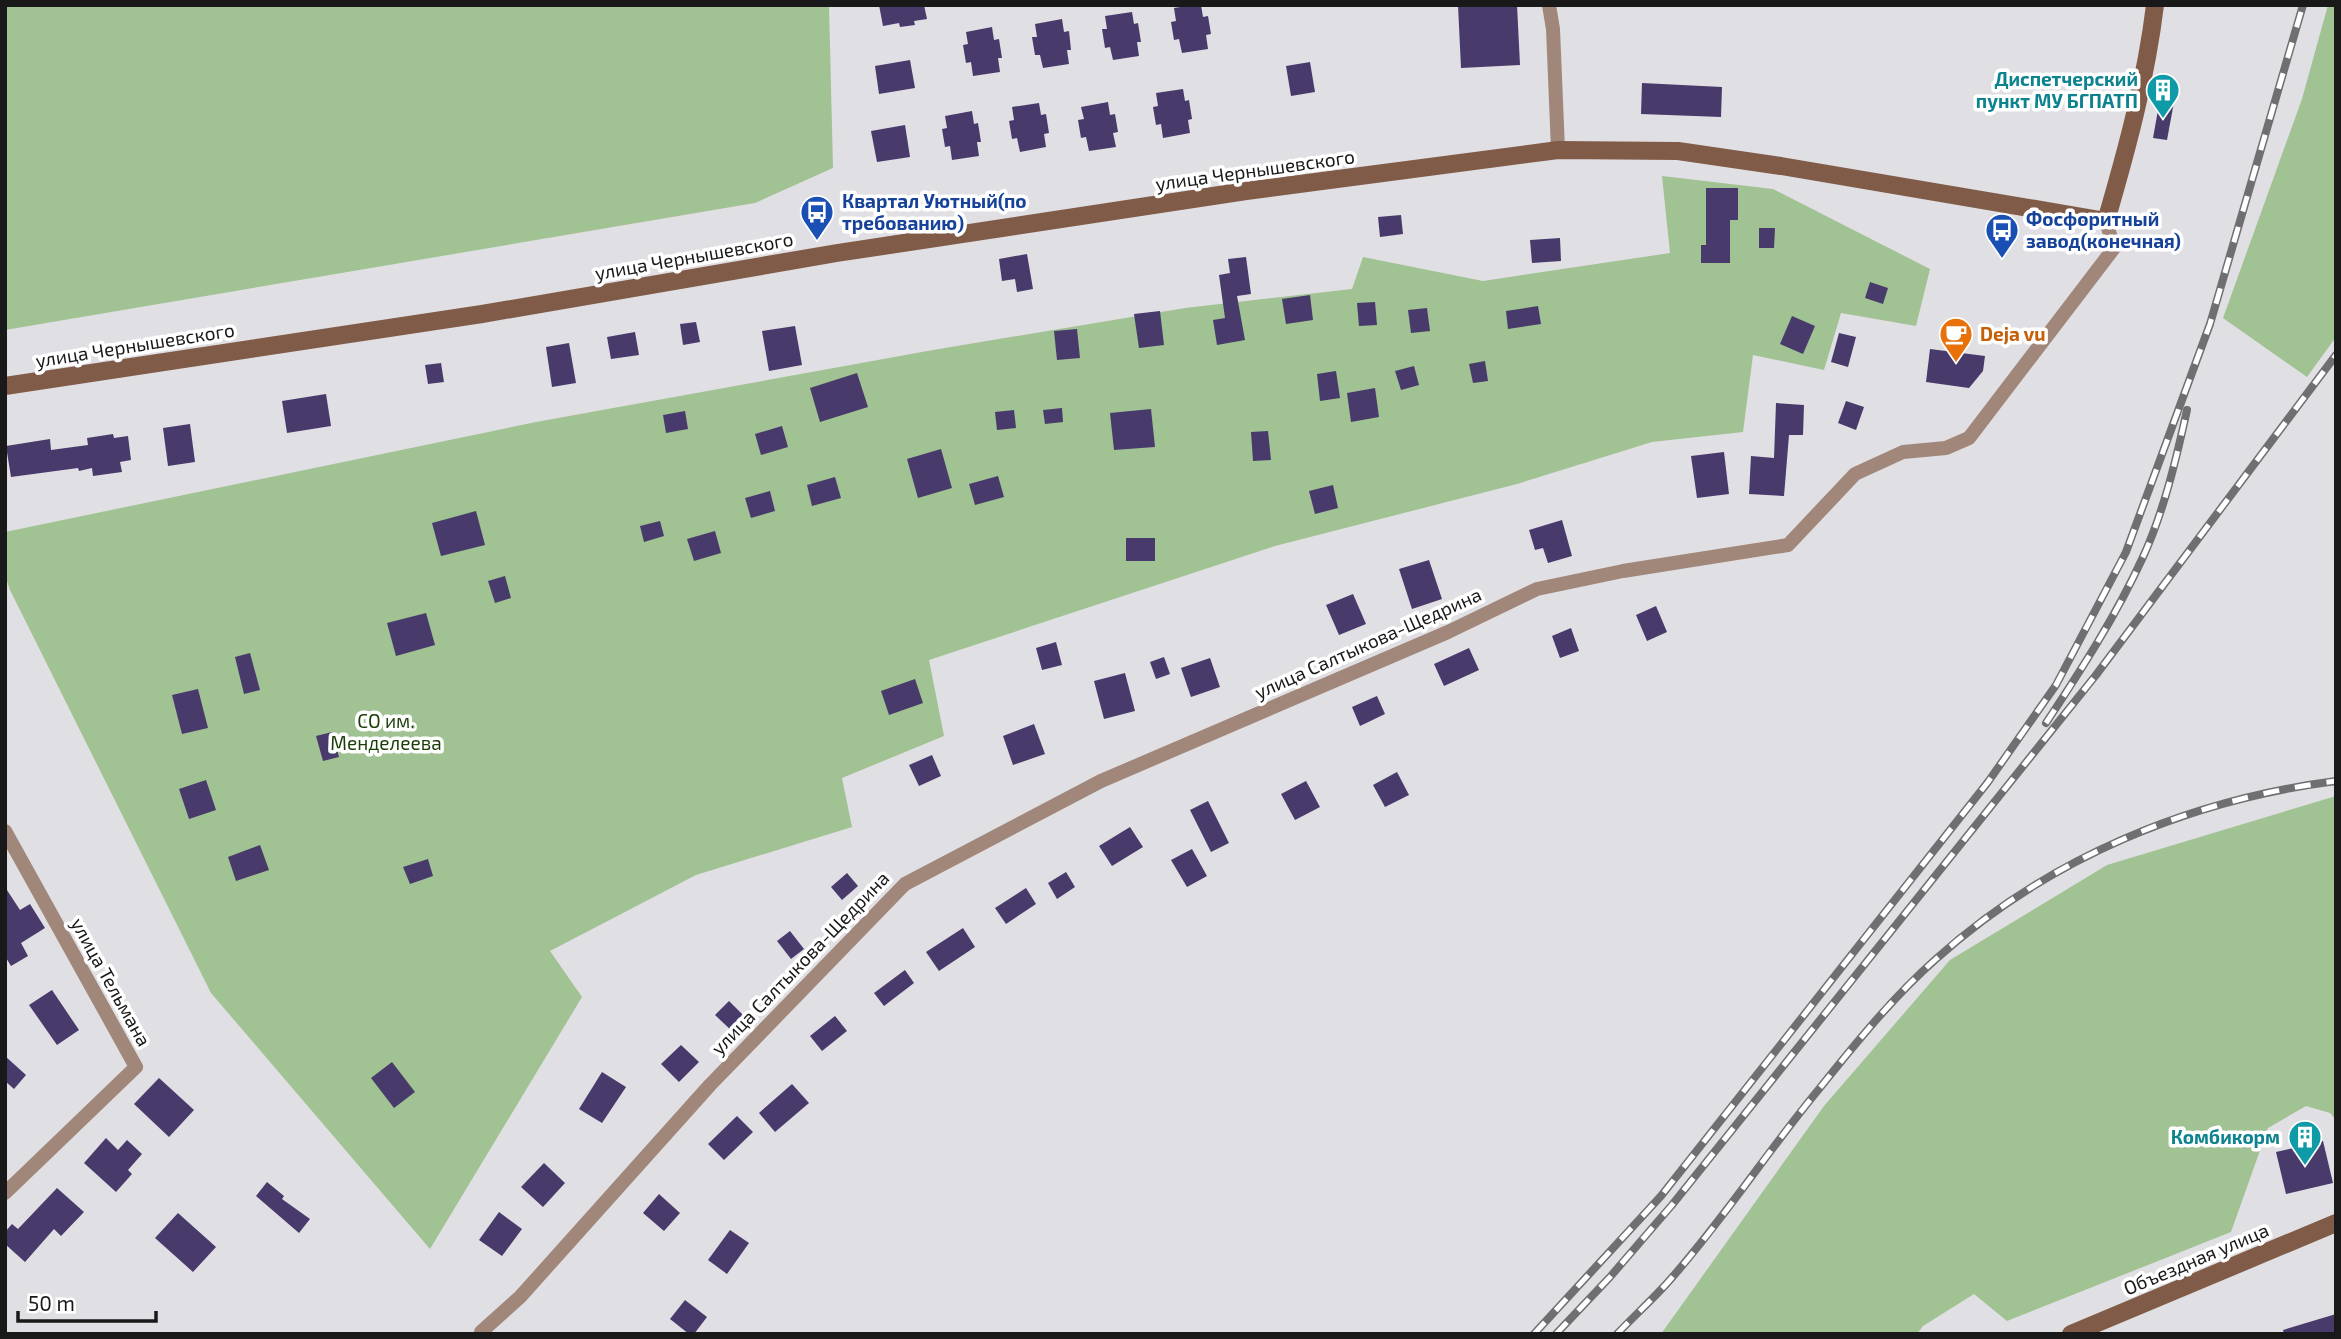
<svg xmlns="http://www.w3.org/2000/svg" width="2341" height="1339" viewBox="0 0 2341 1339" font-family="'Exo 2',sans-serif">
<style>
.green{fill:#a1c293}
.building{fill:#483a6b}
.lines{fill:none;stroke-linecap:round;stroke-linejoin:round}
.street{stroke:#a08779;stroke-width:14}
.secondary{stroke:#805c48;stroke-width:18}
.rail-casing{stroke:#6f6e71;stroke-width:8}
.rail{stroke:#fff;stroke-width:5;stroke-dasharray:16;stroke-linecap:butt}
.labels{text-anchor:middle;stroke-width:7;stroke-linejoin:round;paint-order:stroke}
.culture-label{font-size:19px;font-weight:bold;fill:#0d838f;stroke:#fff;text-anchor:end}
.street-label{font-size:19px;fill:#19191a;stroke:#fff}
.transit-label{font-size:19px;font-weight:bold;fill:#164399;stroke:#fff;text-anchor:start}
.food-label{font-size:19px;font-weight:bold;fill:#c56008;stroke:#fff;text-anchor:start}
.park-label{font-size:19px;fill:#1b3e08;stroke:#fff}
</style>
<rect width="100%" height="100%" fill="#e0dfe4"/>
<g class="green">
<polygon points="5,5 829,5 833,168 755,203 5,330"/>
<polygon points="2328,5 2336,5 2336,337 2307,377 2223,318 2302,99"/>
<polygon points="1662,176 1773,189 1930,269 1916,326 1841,313 1824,370 1753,355 1743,432 1652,442 1517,484 1275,546 929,660 944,736 842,778 852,827 696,875 550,951 582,997 430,1249 211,993 10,590 5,575 5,532 536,422 933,350 1185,308 1352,289 1363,257 1483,281 1670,253"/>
<polygon points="2336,796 2336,1120 2330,1113 2306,1106 2268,1128 2231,1232 2007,1321 1974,1294 1923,1326 1917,1334 1661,1334 1824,1106 1950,960 2107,865"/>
</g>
<g class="building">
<polygon points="879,5 924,5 927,19 914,21 915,25 900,27 899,23 883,26"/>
<polygon points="1193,5 1201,5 1203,17 1208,16 1211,34 1206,35 1208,49 1182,53 1179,39 1174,40 1171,22 1176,21 1174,8"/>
<polygon points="1458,5 1517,5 1520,65 1461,68"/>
<polygon points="1132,12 1134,24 1138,23 1141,42 1137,42 1139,56 1113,60 1110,47 1105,48 1102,29 1107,29 1105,16"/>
<polygon points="1062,19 1064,32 1069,31 1071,50 1067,50 1069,64 1043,68 1040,55 1035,55 1032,37 1037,37 1035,24"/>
<polygon points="992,27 994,40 999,39 1002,58 998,58 1000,72 973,76 971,62 966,63 963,45 968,44 966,32"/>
<polygon points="910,60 915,88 879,94 875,66"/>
<polygon points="1310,62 1315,92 1291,96 1286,66"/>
<polygon points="1642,83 1722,87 1721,117 1641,114"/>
<polygon points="1183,89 1185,101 1189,100 1192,119 1188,120 1190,133 1163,138 1161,124 1156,125 1153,107 1158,106 1156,93"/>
<polygon points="2160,99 2174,102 2167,140 2153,138"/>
<polygon points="1108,102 1110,115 1115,114 1118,132 1113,133 1116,147 1089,151 1086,137 1081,138 1078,120 1084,119 1081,107"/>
<polygon points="1039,103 1041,115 1046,114 1049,133 1044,134 1046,147 1020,152 1017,138 1012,139 1009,121 1014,120 1012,107"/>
<polygon points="972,111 974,124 978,123 981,142 977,142 979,156 952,160 950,146 945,147 942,129 947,128 945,116"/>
<polygon points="905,125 910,157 877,162 871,131"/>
<polygon points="1706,188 1738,188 1738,220 1730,220 1730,263 1701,263 1701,245 1706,245"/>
<polygon points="1401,215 1403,234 1380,237 1378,217"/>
<polygon points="1759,228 1775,228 1774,248 1759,248"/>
<polygon points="1560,238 1561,261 1532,263 1530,240"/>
<polygon points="1027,254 1033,289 1017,292 1015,279 1002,281 999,259"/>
<polygon points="1246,257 1251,294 1237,296 1245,340 1217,345 1213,320 1225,318 1219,275 1230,273 1228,259"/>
<polygon points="1870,282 1888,288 1883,304 1865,298"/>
<polygon points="1310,295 1313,320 1286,324 1282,299"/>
<polygon points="1375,302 1377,325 1359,326 1357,303"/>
<polygon points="1538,306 1541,324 1508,329 1506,311"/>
<polygon points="1427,308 1430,331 1411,333 1408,310"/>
<polygon points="1160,311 1164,345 1139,348 1134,314"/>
<polygon points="1792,316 1815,326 1803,354 1780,344"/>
<polygon points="696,322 700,342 683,345 680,324"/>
<polygon points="795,326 802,365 769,371 762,331"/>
<polygon points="1077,329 1080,358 1057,360 1054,331"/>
<polygon points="635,332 639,355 611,359 607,337"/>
<polygon points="1839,333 1856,337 1848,367 1831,362"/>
<polygon points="569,343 576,383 552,387 546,347"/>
<polygon points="1930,349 1985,356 1983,371 1969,388 1926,382"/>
<polygon points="1485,361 1488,381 1473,383 1469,364"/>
<polygon points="441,363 444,382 428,384 425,365"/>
<polygon points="1414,366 1419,385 1401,390 1395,371"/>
<polygon points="1336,371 1340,398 1320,401 1317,374"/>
<polygon points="857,373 868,407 820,422 810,388"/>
<polygon points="1375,388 1379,417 1351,422 1347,393"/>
<polygon points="326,394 331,426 287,433 282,401"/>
<polygon points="1846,401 1864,407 1856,430 1838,423"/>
<polygon points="1776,403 1804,405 1803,435 1789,435 1784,496 1749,494 1751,456 1774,458"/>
<polygon points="1062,408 1063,422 1045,424 1043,410"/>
<polygon points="1151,409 1155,447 1114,450 1110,413"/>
<polygon points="1014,410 1016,428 997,430 995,412"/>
<polygon points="685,411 688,429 666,433 663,415"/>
<polygon points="190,424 195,462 168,466 163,428"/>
<polygon points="782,426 788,447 761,455 755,434"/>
<polygon points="1268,431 1271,460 1253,461 1251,432"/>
<polygon points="113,434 114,438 128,436 131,460 120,462 122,472 93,476 92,468 79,471 78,468 11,477 6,446 50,439 51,450 88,445 87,438"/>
<polygon points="941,449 952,488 918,498 907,459"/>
<polygon points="1724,452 1729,494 1697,498 1691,456"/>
<polygon points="998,476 1004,497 975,505 969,484"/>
<polygon points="835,477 841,498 812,506 807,485"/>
<polygon points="1333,485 1338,508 1315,514 1309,491"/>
<polygon points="770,491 775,511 751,518 745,498"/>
<polygon points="476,511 485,545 441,556 432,523"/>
<polygon points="1562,520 1572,556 1548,563 1543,548 1535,550 1529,530"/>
<polygon points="660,521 664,536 644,542 640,526"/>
<polygon points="715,531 721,553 694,561 687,539"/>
<rect x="1126" y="538" width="29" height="23"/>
<polygon points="1429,560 1442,599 1412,609 1399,569"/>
<polygon points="505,576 511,598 495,603 488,581"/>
<polygon points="1353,594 1366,624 1339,635 1326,605"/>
<polygon points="1656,606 1667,632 1647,641 1636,615"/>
<polygon points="426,613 435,645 396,656 387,623"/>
<polygon points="1571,628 1579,651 1560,658 1552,636"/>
<polygon points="1056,642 1062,665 1042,670 1036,648"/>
<polygon points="1469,648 1479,670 1444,686 1434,664"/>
<polygon points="250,653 260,690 244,694 235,657"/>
<polygon points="1164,657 1170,674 1156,679 1150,662"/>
<polygon points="1210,658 1220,687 1191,697 1181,668"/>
<polygon points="1125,673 1135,711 1104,719 1094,681"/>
<polygon points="915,679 923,703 889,715 881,691"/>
<polygon points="198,689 208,728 182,734 172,695"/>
<polygon points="1377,696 1385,714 1360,726 1352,707"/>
<polygon points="1034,724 1045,754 1013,765 1003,736"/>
<polygon points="332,732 339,757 323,761 316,736"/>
<polygon points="932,755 941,776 919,786 909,765"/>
<polygon points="1397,772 1409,795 1385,807 1373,785"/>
<polygon points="206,780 216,810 189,819 179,789"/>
<polygon points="1306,781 1320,807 1295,820 1281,794"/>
<polygon points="1208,801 1229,843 1211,852 1190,810"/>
<polygon points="1130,827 1143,847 1112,866 1099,846"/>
<polygon points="260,845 269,870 236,881 228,857"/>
<polygon points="1192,849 1207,876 1187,887 1171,860"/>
<polygon points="428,859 433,876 410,884 403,867"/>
<polygon points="1066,872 1075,887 1057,899 1048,883"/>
<polygon points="847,873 858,886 842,900 831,887"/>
<polygon points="5,887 20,910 30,904 45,928 21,943 28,956 11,966 5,956"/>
<polygon points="1026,888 1036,904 1006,924 995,908"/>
<polygon points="963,928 975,947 939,971 926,952"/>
<polygon points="790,931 804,949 791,959 777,941"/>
<polygon points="905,970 914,983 884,1006 874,993"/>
<polygon points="52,990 79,1030 57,1045 29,1005"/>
<polygon points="729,1001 747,1019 734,1033 715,1015"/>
<polygon points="835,1016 847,1031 822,1051 810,1036"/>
<polygon points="681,1045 699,1062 679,1082 661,1064"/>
<polygon points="5,1056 26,1075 14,1089 5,1081"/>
<polygon points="392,1062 415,1092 394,1108 371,1078"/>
<polygon points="602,1072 626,1087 602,1123 579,1109"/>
<polygon points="159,1078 194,1110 169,1137 134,1104"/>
<polygon points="792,1084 809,1103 775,1132 759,1113"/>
<polygon points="737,1116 753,1132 724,1160 708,1144"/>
<polygon points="106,1138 118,1150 127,1140 142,1154 128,1170 132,1174 116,1192 84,1163"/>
<polygon points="2323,1141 2333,1183 2286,1194 2276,1152"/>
<polygon points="544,1163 565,1183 543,1207 521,1187"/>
<polygon points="267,1182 284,1196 282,1199 310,1219 299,1233 256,1196"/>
<polygon points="57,1188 84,1212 61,1236 54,1229 25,1262 5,1244 5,1232 12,1224 18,1229"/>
<polygon points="659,1194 680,1213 664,1231 643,1213"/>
<polygon points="499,1212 522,1229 502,1256 479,1240"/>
<polygon points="178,1213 216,1247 193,1272 155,1238"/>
<polygon points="730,1230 749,1243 727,1274 708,1260"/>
<polygon points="685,1300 707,1317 694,1334 689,1334 670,1319"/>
<polygon points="2336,1314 2336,1334 2284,1334 2283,1330"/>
</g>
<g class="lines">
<g class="street">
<polyline points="1549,5 1553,29 1558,150"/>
<polyline points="5,831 136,1067 5,1193"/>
<polyline points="481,1332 520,1297 710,1085 905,884 1101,781 1448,632 1537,589 1623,571 1788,545 1855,474 1903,452 1946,448 1969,438 2114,248 2106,221"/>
</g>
<g class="secondary">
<path d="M5 386 482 314 837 253 1246 191 1558 150 1678 151 1781 166 2106 221C2127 149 2146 79 2155 5"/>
<polyline points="2071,1334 2336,1223"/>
</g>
<defs>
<g id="rail">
<path d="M2046 723C2081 670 2116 616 2143 557 2164 511 2176 460 2187 410"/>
<polyline points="1534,1334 1661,1196 1988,782 2056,685 2126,552 2210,324 2303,5"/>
<polyline points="1556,1334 1610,1277 1672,1205 2096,675 2336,355"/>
<path d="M1617 1334C1634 1316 1653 1299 1669 1281 1723 1220 1767 1152 1819 1089 1855 1044 1893 997 1936 959 2047 859 2188 800 2336 781"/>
</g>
</defs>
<use href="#rail" class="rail-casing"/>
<use href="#rail" class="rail"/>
</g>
<defs>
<symbol id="building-pin" viewBox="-11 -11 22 30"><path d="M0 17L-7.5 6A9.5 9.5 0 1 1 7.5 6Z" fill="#0f9aa8" stroke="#fff"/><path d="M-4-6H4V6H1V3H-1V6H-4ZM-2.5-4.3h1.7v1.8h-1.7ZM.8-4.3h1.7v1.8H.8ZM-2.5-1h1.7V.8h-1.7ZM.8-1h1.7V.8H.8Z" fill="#fff"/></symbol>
<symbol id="bus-pin" viewBox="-11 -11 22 30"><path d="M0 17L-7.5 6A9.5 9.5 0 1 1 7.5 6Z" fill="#1a4fb4" stroke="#fff"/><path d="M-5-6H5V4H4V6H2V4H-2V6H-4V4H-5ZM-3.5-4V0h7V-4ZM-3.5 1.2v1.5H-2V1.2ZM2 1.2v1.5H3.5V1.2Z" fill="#fff"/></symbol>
<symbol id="cafe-pin" viewBox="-11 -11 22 30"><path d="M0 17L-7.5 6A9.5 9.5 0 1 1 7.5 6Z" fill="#e8710a" stroke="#fff"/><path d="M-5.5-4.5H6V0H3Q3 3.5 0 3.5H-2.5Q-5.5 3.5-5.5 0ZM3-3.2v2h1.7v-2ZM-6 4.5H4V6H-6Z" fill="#fff"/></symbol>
</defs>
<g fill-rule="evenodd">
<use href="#building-pin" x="2144" y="71" width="38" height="52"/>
<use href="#bus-pin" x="798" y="193" width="38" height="52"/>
<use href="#bus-pin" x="1983" y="211" width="38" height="52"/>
<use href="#cafe-pin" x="1937" y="315" width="38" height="52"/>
<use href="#building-pin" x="2286" y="1118" width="38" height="52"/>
</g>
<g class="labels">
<g class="culture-label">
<text x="2138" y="86">Диспетчерский<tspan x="2138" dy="22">пункт МУ БГПАТП</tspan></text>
<text x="2280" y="1144">Комбикорм</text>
</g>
<g class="street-label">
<text transform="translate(1255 170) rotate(-8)" y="7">улица Чернышевского</text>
<text transform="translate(694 256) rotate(-10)" y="7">улица Чернышевского</text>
<text transform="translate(135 345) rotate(-9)" y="7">улица Чернышевского</text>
<text transform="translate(1368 643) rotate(-24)" y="7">улица Салтыкова-Щедрина</text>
<text transform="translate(800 963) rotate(-46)" y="7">улица Салтыкова-Щедрина</text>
<text transform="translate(111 982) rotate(61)" y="7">улица Тельмана</text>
<text transform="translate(2196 1259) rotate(-23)" y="7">Объездная улица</text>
</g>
<g class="transit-label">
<text x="842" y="208">Квартал Уютный(по<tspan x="842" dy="22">требованию)</tspan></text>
<text x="2026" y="226">Фосфоритный<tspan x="2026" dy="22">завод(конечная)</tspan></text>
</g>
<g class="food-label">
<text x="1980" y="341">Deja vu</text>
</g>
<g class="park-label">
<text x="386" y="728">СО им.<tspan x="386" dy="22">Менделеева</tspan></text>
</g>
</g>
<rect width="2341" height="1339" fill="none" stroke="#19191a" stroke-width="14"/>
<path d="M18 1311v10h138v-10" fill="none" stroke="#19191a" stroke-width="3.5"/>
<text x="28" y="1311" font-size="21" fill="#19191a" stroke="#ffffff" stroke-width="5" paint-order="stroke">50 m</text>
</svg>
